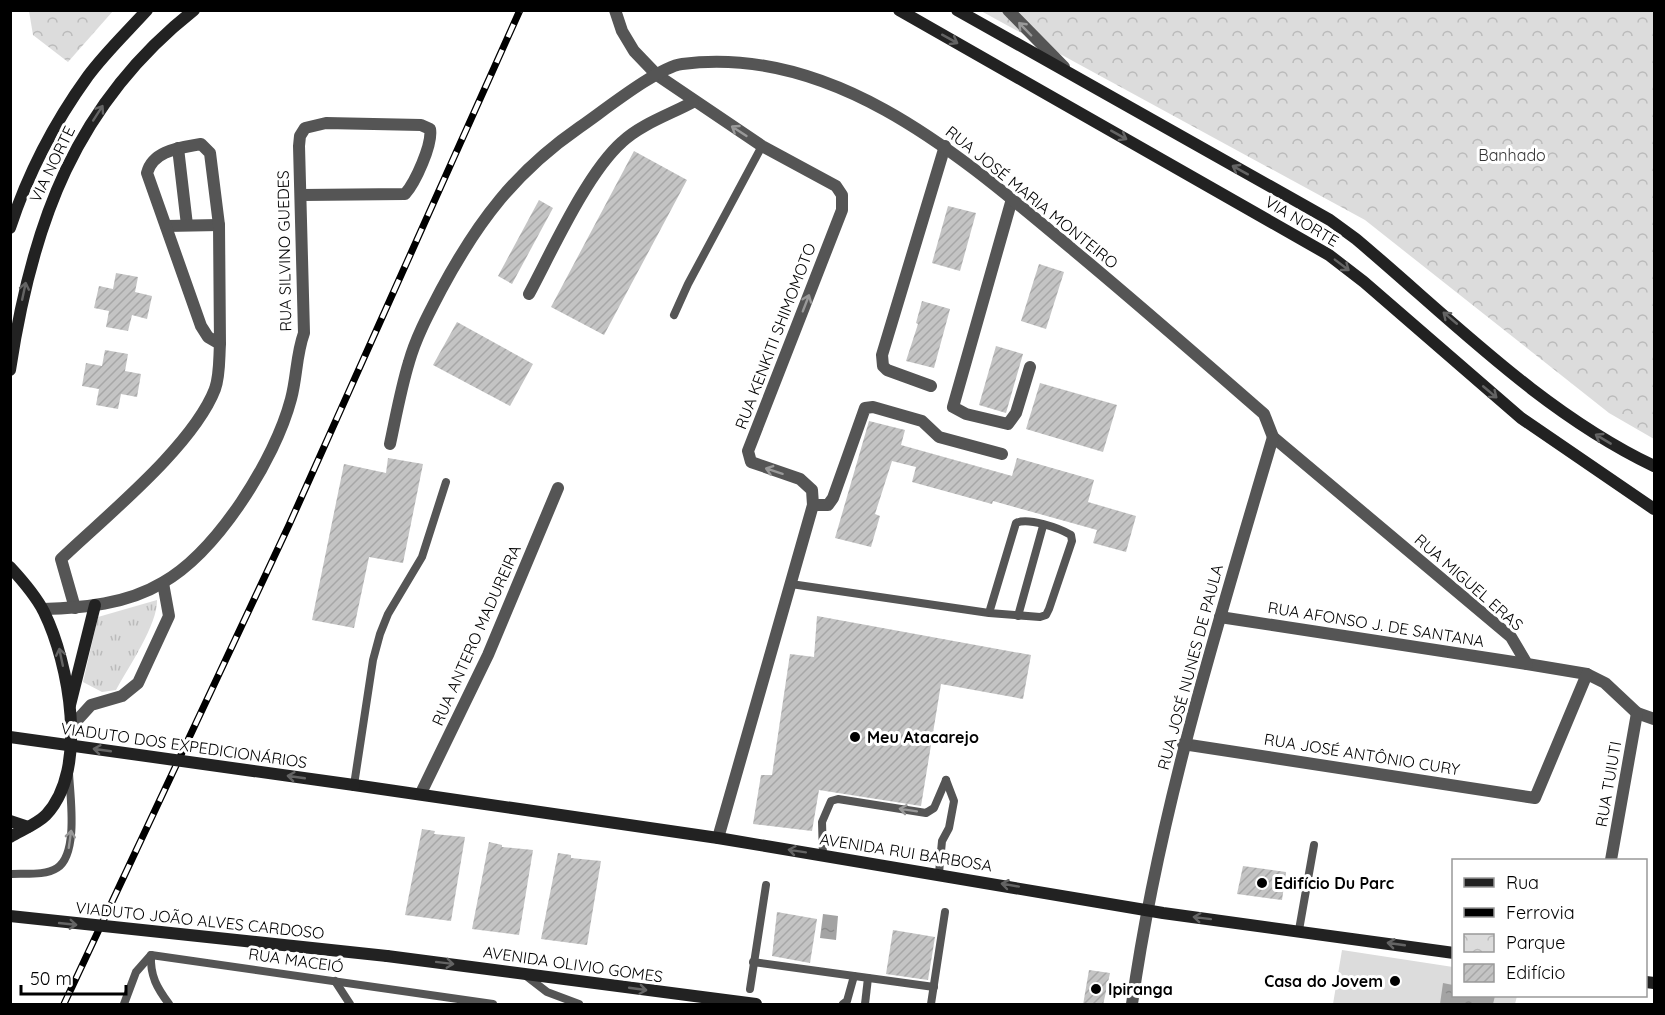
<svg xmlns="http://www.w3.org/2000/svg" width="1665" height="1015" viewBox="0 0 1665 1015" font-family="Quicksand,sans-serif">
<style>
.grass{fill:url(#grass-tufts)}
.park{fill:url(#park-crowns)}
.garden{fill:#dcdcdc}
.water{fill:url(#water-ripples)}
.building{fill:url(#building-hatch)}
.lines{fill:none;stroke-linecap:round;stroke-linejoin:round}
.service{stroke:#555;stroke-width:8}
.minor{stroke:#555;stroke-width:12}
.tertiary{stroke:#555;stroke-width:12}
.secondary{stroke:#222;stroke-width:12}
.rail-casing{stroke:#000;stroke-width:7}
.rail{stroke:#fff;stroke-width:4.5;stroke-dasharray:14;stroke-linecap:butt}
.secondary-bridge{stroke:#222;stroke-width:12}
.oneway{stroke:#999}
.oneway2{stroke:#646464}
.poi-dot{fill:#000;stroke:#fff;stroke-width:2}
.labels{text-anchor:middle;stroke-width:6;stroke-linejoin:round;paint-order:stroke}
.park-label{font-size:16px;fill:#333;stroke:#fff}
.street-label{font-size:16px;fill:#000;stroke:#fff}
.poi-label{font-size:16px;font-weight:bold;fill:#000;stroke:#fff;text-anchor:start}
</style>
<defs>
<pattern id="grass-tufts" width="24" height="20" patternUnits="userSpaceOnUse" patternTransform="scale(1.5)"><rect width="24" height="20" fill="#dcdcdc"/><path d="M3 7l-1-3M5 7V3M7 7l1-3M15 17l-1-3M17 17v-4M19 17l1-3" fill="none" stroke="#bbb"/></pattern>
<pattern id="park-crowns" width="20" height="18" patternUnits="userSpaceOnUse" patternTransform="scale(1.5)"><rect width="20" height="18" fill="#dcdcdc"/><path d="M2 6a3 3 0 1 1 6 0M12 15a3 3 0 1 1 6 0" fill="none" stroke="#bbb"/></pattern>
<pattern id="water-ripples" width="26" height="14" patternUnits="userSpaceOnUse" patternTransform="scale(1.5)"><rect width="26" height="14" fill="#a3a3a3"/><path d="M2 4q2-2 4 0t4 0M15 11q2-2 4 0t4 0" fill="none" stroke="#8b8b8b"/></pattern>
<pattern id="building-hatch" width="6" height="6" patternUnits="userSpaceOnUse" patternTransform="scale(1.5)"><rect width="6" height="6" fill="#c4c4c4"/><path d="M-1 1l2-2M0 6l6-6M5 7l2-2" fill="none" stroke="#a7a7a7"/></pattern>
</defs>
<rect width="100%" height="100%" fill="#fff"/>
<path class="grass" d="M157 600C158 624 128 668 116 690L102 692 83 682 98 617Z"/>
<g class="park">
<polygon points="29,11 29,10 113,11 68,62 33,35"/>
<polygon points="981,11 1654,11 1654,439 1609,413 1365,220"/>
</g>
<polygon class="garden" points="1342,950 1453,967 1454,996 1517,996 1515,1004 1333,1004"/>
<g class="water">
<polygon points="823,914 838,916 836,940 820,938"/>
<polygon points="1443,983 1453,985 1454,996 1495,996 1493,1004 1440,1004"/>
</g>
<g class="building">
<polygon points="634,151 687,180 604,335 551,307"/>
<polygon points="539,200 553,208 512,284 498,276"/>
<polygon points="948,206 976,213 960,271 932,263"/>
<polygon points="1039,264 1064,272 1046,329 1021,321"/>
<polygon points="116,273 138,277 135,292 152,296 147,319 132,315 128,331 106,327 109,311 94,308 99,286 113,289"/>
<polygon points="922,301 950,309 934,368 906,361 918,324 916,323"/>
<polygon points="457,322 533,364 510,406 433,365"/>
<polygon points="996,346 1023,354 1006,413 979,405"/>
<polygon points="105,350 128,354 125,371 141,374 137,397 121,394 118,409 96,405 99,389 82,386 86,363 102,366"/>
<polygon points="1040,383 1117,405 1103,452 1026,429"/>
<polygon points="869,421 905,430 901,445 1012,476 1017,458 1094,480 1088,502 1136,516 1126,552 1093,543 1097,530 993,501 992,504 912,482 916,467 892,461 875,514 880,516 871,547 835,538"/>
<polygon points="388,458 423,464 403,563 369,557 354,628 312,620 344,464 386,473"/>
<polygon points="817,616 1031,655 1023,699 941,684 921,806 819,790 812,831 753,824 761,775 772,775 790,654 814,657"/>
<polygon points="422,829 435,831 434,834 465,837 451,921 405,915"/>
<polygon points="489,842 502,845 502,847 533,850 519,935 472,929"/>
<polygon points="558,853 571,855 571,858 601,861 587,945 541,939"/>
<polygon points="1243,866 1286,872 1282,900 1237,894"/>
<polygon points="777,912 817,919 810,963 772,956"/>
<polygon points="893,930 935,937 928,980 886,974"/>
<polygon points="1089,970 1110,973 1103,1005 1083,1005"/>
</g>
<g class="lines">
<g class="service">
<polyline points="674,315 688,284 762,146"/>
<path d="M791 584 989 613 1040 617 1046 615 1049 609 1072 541 1071 535C1059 528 1028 517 1016 523L989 613"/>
<polyline points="1018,616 1043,526"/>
<polyline points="354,785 373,660 380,634 388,614 422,557 446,482"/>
<polyline points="823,855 822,822 831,801 838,799 926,813 934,808 946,780"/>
<polyline points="939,873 942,841 949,828 954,801 946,780"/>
<path d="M10 874C24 873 45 876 57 868 79 854 70 795 69 773"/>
<polyline points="1299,930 1314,845"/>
<path d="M151 955C150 976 157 988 169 1004"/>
<polyline points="753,962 934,987"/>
<polyline points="525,975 547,992 579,1004"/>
<polyline points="335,981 350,1004"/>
<polyline points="750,989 766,885"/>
<polyline points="124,1004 136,972 151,955 493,1004"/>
<polyline points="843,1004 847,1001 854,976"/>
<polyline points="865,1004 868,978"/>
<polyline points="931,1004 945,912"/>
</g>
<g class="minor">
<polyline points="615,10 622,31 634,51 657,75 762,146 836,186 842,195 842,210 748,451 751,462 800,479 812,490 813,505 718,838"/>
<polyline points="178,148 187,225"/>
<polyline points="1012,199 953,407 966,414 1008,424 1016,413 1030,367"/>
<polyline points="166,226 219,225"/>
<path d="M529 294C552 251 587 173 622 142 641 124 671 114 693 102"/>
<polyline points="931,386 887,370 883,366 882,355 945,146"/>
<polyline points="1273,437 1511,637 1527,664 1587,674 1605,683 1637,713 1654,719"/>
<path d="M390 444C396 416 401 388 409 362 416 337 429 313 441 290 478 221 515 172 580 127 602 112 658 67 682 64 835 44 963 158 1072 249 1137 303 1201 359 1264 414L1273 437"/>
<polyline points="813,505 828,505 833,498 865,408 873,407 922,421 939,437 1002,454"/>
<path d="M75 608 61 559C106 516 193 446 215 389 220 375 219 358 220 344L208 337 201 326 147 173C153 150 180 148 201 144L210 153 219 225 220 344"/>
<path d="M43 609C83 608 127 604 162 583 217 552 275 460 291 399 297 377 296 355 304 333L299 146 300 136 305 128 326 123 421 125 430 129C433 144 415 183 405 194L302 195"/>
<polyline points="1220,617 1527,664"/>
<polyline points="71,727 91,705 122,696 138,683 169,616 163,583"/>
<polyline points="1183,744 1535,798 1587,674"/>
<polyline points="421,793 488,655 558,488"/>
<polyline points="1611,860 1637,713"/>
<path d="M1132 1004C1159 811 1218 624 1273 437"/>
</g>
<polyline class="tertiary" points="1008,10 1064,67"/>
<g class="secondary">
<polyline points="899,10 1329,255 1364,282 1521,418 1654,509"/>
<path d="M957 10 1330 220 1356 239C1451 319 1541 412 1654 466"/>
<path d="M10 228C28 173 54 123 88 76 105 53 127 32 147 10"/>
<path d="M10 370C32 224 75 104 194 10"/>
<path d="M10 567C22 580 36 596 44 612 69 663 89 769 46 815 37 824 22 830 10 837"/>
<polyline points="70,705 95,605"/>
<polyline points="354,785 718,838 1163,913 1454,953"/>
<polyline points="10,821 28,827"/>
<polyline points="387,956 756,1004"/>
<polyline points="1646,982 1654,983"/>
</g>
<defs>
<polyline id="rail" points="64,1004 289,525 520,10"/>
</defs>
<use href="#rail" class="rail-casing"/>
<use href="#rail" class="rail"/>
<g class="secondary-bridge">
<polyline points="10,737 354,785"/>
<polyline points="10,916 387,956"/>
</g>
</g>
<defs><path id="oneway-shaft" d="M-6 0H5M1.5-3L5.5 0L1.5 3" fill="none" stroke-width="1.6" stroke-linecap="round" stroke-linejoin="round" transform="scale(1.5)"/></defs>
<g class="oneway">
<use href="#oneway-shaft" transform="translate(1025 29) rotate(-134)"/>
<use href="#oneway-shaft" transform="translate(739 131) rotate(-147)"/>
<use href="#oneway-shaft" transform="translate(806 303) rotate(-69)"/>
<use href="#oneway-shaft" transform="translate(774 471) rotate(-162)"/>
<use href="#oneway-shaft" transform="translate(908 810) rotate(-171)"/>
<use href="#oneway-shaft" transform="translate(70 839) rotate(-82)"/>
</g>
<g class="oneway2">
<use href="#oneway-shaft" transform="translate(950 39) rotate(29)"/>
<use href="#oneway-shaft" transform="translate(98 113) rotate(-57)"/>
<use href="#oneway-shaft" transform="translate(1119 135) rotate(29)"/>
<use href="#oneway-shaft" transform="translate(1240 170) rotate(-151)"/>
<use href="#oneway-shaft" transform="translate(1342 265) rotate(37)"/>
<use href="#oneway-shaft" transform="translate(24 291) rotate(-78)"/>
<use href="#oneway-shaft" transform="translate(1450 318) rotate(-140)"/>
<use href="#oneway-shaft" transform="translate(1490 392) rotate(40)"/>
<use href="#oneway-shaft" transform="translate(1603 439) rotate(-149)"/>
<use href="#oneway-shaft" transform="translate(61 657) rotate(-102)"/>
<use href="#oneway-shaft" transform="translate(102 750) rotate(-172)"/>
<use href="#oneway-shaft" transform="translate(296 777) rotate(-172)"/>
<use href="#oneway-shaft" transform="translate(797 851) rotate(-171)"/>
<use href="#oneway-shaft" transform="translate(1010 885) rotate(-170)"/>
<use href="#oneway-shaft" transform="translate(1202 918) rotate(-173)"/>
<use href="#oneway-shaft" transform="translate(68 924) rotate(6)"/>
<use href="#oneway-shaft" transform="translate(1396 944) rotate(-172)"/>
<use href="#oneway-shaft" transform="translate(445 963) rotate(7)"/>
<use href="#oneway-shaft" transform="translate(638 989) rotate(8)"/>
</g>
<g class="poi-dot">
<circle cx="855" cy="737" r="6"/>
<circle cx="1262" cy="883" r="6"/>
<circle cx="1395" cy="981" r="6"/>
<circle cx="1096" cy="989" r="6"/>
</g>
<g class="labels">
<g class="park-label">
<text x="1512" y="161">Banhado</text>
</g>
<g class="street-label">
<text transform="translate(52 164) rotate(-64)" y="6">VIA NORTE</text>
<text transform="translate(1032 197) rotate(39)" y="6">RUA JOSÉ MARIA MONTEIRO</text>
<text transform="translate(1302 221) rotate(31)" y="6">VIA NORTE</text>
<text transform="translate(284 251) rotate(-91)" y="6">RUA SILVINO GUEDES</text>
<text transform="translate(775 336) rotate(-69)" y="6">RUA KENKITI SHIMOMOTO</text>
<text transform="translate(1469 582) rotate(41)" y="6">RUA MIGUEL ERAS</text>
<text transform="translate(1376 624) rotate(9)" y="6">RUA AFONSO J. DE SANTANA</text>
<text transform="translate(476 635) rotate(-66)" y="6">RUA ANTERO MADUREIRA</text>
<text transform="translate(1190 667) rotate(-75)" y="6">RUA JOSÉ NUNES DE PAULA</text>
<text transform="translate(184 745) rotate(8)" y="6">VIADUTO DOS EXPEDICIONÁRIOS</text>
<text transform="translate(1362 754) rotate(9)" y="6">RUA JOSÉ ANTÔNIO CURY</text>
<text transform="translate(1608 784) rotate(-80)" y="6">RUA TUIUTI</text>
<text transform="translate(906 852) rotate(9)" y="6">AVENIDA RUI BARBOSA</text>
<text transform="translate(200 920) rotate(6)" y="6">VIADUTO JOÃO ALVES CARDOSO</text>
<text transform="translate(296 960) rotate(8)" y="6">RUA MACEIÓ</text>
<text transform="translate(573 964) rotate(8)" y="6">AVENIDA OLIVIO GOMES</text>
</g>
<g class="poi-label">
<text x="867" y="743">Meu Atacarejo</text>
<text x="1274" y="889">Edifício Du Parc</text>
<text x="1383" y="987" text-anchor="end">Casa do Jovem</text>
<text x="1108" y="995">Ipiranga</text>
</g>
</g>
<rect width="1665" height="1015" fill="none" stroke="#000000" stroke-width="24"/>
<rect x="1452" y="859" width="195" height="138" fill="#ffffff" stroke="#999999" stroke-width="1.5"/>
<rect x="1464" y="878" width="30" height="9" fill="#222222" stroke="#999999" stroke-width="1.5"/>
<text x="1506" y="889" font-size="18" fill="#000000">Rua</text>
<rect x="1464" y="908" width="30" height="9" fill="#000000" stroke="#999999" stroke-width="1.5"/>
<text x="1506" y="919" font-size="18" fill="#000000">Ferrovia</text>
<rect x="1464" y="934" width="30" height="18" fill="url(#park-crowns)" stroke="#999999" stroke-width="1.5"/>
<text x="1506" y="949" font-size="18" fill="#000000">Parque</text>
<rect x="1464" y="964" width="30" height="18" fill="url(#building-hatch)" stroke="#999999" stroke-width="1.5"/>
<text x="1506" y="979" font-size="18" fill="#000000">Edifício</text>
<path d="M21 985v9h105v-9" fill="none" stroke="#000000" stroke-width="3"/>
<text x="30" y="985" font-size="18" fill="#000000" stroke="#ffffff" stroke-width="4.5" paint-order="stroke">50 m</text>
</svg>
